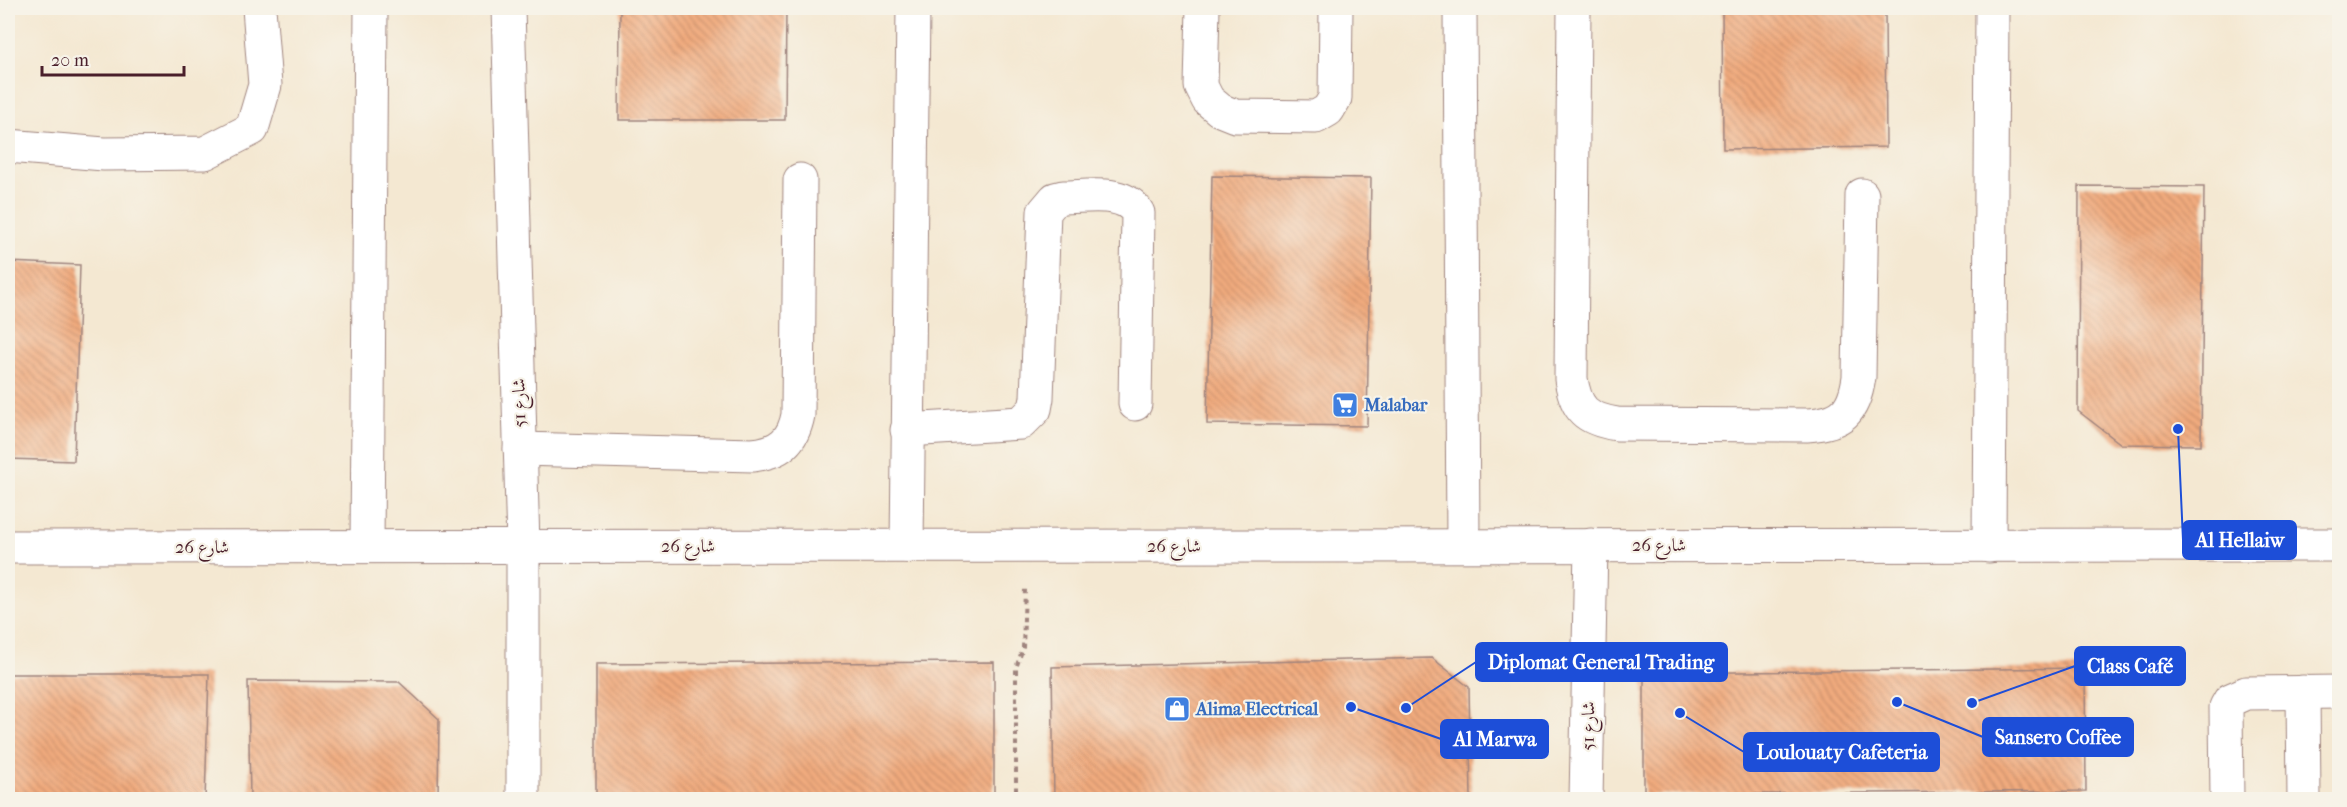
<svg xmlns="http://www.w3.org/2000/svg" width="2347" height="807" viewBox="0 0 2347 807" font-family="'IM FELL French Canon',Amiri,serif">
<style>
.building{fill:url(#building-back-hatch)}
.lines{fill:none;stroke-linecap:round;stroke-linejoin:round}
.minor-casing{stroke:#9f847e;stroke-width:35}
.path{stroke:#9f847e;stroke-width:4;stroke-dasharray:4.5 4.5;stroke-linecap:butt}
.minor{stroke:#fff;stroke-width:33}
.labels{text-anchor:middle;stroke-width:4.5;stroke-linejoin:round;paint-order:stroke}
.street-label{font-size:18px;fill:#4a1f2b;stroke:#f7f3e8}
.shop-label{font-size:18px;font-weight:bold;fill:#366cbe;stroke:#f7f3e8;text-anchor:start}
.leader{fill:none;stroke:#1d4ed8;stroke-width:2}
.callout-dot{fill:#1d4ed8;stroke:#f7f3e8;stroke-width:2}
.callout{fill:#1d4ed8;stroke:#1d4ed8;stroke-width:2}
.callout-label{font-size:20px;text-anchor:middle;font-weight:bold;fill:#fff}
</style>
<defs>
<pattern id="building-back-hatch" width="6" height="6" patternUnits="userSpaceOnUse" patternTransform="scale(1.5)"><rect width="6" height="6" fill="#f1ab7e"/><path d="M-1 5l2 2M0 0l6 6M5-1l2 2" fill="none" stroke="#c58b67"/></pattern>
</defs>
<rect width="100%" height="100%" fill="#f7f3e8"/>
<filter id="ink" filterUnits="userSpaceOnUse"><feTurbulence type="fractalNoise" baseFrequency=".0167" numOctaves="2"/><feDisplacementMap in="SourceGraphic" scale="12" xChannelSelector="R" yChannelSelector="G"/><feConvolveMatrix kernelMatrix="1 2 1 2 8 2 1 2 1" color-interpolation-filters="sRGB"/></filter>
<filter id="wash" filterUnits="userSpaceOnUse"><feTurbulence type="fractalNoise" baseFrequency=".008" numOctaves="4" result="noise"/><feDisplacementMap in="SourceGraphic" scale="24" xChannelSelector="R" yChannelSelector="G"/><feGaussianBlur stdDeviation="1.35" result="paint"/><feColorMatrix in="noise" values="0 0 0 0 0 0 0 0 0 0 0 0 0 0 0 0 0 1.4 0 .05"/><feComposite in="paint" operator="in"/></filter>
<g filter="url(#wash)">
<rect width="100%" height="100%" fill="#f4e8d2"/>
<g id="blocks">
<g class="building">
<polygon points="620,8 786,8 785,120 619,120"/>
<polygon points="1722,8 1885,8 1886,147 1723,149"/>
<polygon points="1212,176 1371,178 1367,426 1207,424"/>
<polygon points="2079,186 2204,187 2201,445 2121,444 2078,411"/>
<polygon points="8,262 80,265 74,461 8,459"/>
<polygon points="1432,658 1469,687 1471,800 1054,800 1052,667"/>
<polygon points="994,662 994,800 596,800 596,664"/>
<polygon points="2085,668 2086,791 1644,795 1644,673"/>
<polygon points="8,674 209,674 205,800 8,800"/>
<polygon points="248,681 399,682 439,719 438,800 250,800"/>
</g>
</g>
</g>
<g filter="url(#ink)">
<use href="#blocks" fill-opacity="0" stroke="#9f847e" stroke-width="1.5"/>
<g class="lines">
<defs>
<g id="minor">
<polyline points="508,8 523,546 523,800"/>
<polyline points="1203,8 1201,86 1208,100 1220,110 1235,116 1316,117 1328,110 1335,98 1336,8"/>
<polyline points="1460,8 1463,545"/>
<path d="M1574 8 1571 379C1576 410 1586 419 1617 424L1807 425C1842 423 1854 412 1859 377L1862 195"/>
<polyline points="8,146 104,154 205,153 252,129 265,85 259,8"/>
<path d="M907 430 1021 423 1035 409 1037 398 1044 212 1055 199 1063 197C1088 197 1125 189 1138 213L1135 404"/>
<path d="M520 449 753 455C780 452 793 441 798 415L800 180"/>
<polyline points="367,546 371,8"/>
<polyline points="907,546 913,8"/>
<polyline points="1989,546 1992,8"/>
<polyline points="8,547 2340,545"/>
<polyline points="2303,692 2304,800"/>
<polyline points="1586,800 1591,545"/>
<polyline points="2227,800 2226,707 2230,700 2246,693 2340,692"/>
</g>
</defs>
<use href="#minor" class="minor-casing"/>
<polyline class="path" points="1016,800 1016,668 1023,648 1025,589"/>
<use href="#minor" class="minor"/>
</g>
</g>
<defs>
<symbol id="supermarket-square" viewBox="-11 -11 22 22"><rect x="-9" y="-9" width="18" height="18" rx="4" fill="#3f7fe0" stroke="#f7f3e8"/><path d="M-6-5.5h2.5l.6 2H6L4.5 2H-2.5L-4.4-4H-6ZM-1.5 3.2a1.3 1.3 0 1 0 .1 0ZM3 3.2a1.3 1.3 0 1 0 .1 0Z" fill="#fff"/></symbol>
<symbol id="shop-square" viewBox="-11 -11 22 22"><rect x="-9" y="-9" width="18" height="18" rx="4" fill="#3f7fe0" stroke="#f7f3e8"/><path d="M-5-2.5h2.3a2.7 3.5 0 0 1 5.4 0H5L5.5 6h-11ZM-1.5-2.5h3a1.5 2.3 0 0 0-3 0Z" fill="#fff"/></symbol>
</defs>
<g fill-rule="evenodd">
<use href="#supermarket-square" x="1330" y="390" width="30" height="30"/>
<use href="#shop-square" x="1162" y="694" width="30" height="30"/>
</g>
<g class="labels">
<g class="street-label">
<text transform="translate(519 403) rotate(-91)" y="6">شارع 51</text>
<text x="1659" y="551">شارع 26</text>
<text x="688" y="552">شارع 26</text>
<text x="1174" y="552">شارع 26</text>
<text x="202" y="553">شارع 26</text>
<text transform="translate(1588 726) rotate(-89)" y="6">شارع 51</text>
</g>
<g class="shop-label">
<text x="1364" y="411">Malabar</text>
<text x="1196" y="715">Alima Electrical</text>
</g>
</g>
<path class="leader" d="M2178 429L2183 540M1406 708L1476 662M1972 703L2075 666M1897 702L1983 737M1351 707L1441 739M1680 713L1744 752"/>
<g class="callout-dot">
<circle cx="2178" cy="429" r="6"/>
<circle cx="1406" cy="708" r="6"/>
<circle cx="1972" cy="703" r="6"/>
<circle cx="1897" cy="702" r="6"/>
<circle cx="1351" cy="707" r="6"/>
<circle cx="1680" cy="713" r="6"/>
</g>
<g class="callout">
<rect x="2183" y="521" width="113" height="38" rx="6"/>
<rect x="1476" y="643" width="251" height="38" rx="6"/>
<rect x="2075" y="647" width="110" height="38" rx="6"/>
<rect x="1983" y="718" width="150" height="38" rx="6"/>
<rect x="1441" y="720" width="107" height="38" rx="6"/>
<rect x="1744" y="733" width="195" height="38" rx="6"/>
</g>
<g class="callout-label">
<text x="2240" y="547">Al Hellaiw</text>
<text x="1601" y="669">Diplomat General Trading</text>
<text x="2130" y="673">Class Café</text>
<text x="2058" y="744">Sansero Coffee</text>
<text x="1495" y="746">Al Marwa</text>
<text x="1842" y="759">Loulouaty Cafeteria</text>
</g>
<rect width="2347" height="807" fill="none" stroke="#f7f3e8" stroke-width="30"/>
<path d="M42 66v9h142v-9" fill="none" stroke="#4a1f2b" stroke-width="3"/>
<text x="51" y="66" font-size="18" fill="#4a1f2b" stroke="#f7f3e8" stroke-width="4.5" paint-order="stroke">20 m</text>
</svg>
